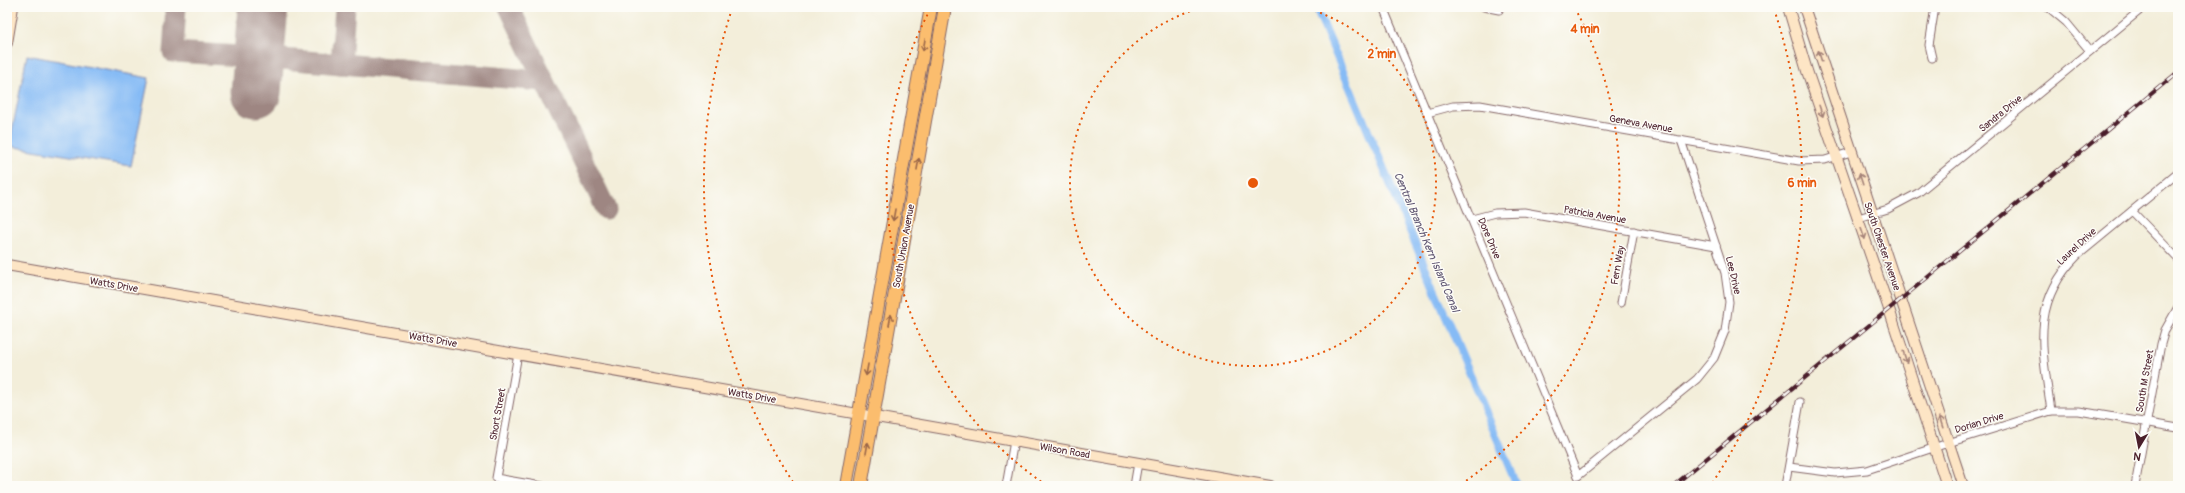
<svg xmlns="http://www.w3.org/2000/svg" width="2185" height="493" viewBox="0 0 2185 493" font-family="Pangolin,sans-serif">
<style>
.water{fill:#86bbf5;stroke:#686d90}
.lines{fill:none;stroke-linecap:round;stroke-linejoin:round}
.canal{stroke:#86bbf5;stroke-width:8}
.taxiway{stroke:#9e8682;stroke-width:21}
.runway{stroke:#9e8682;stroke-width:51}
.street-casing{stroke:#856768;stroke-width:9}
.secondary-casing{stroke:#856768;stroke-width:12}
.primary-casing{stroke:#856768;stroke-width:14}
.street{stroke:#fff;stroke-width:7}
.secondary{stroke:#fde5c5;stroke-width:10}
.primary{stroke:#fbbd6e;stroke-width:12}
.rail-casing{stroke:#4a1f2b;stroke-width:4}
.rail{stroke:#fdfcf7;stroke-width:2.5;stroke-dasharray:8;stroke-linecap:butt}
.oneway{stroke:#9a6649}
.oneway2{stroke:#a48278}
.ring{fill:none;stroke:#e8590c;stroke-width:2;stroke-dasharray:2 4}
.labels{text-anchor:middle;stroke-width:3;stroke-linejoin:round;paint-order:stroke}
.street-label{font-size:10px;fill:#4a1f2b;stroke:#fdfcf7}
.water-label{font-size:11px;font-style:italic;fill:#5f5672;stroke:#fdfcf7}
.centre{fill:#e8590c;stroke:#fdfcf7;stroke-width:2}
.ring-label{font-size:12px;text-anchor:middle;font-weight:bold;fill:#e8590c;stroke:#fdfcf7;stroke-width:3;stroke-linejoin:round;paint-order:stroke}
</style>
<rect width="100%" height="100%" fill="#fdfcf7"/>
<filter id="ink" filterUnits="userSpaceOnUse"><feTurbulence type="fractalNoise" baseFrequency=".025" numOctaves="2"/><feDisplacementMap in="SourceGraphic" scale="8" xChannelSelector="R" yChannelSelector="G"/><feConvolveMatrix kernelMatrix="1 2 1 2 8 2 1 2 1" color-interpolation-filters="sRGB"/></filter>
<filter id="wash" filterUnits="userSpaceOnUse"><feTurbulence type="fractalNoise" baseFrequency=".012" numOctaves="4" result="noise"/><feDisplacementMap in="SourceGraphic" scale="16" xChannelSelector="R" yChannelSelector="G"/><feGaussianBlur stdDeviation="0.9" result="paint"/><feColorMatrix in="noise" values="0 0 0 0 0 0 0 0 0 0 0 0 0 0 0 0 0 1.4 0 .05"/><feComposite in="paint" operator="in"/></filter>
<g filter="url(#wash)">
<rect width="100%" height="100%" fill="#f3eeda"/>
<polygon class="water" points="27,55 149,78 131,166 9,146"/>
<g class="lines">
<polyline class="canal" points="1316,7 1517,486"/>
<g class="taxiway">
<polyline points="176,7 173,52 259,57 543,81"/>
<polyline points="509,7 606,209"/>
<polyline points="341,64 345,7"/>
</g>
<polyline class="runway" points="256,92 263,7"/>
</g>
</g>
<g filter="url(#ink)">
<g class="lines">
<defs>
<g id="street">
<polyline points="1383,7 1578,476 1697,379 1714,358 1725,331 1729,302 1725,273 1681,140"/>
<polyline points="1484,7 1499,10"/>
<polyline points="2048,7 2066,22 2090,51"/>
<polyline points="1932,58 1929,45 1935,7"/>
<polyline points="1427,113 1453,106 1480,105 1799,161 1825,160 1851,152"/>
<polyline points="2132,211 2178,259"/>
<polyline points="1858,218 1888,209 1918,193 2144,7"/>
<polyline points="1472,219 1495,213 1524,212 1716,246"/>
<polyline points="1621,303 1634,231"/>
<polyline points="518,354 496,478 542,486"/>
<path d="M2051 411C2043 351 2029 304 2077 256L2178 173"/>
<polyline points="1789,467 1835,473 1867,470 1948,443 2051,411 2079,411 2178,428"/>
<polyline points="1006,486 1014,441"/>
<polyline points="1134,486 1138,463"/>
<polyline points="1785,486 1800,402"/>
<polyline points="2135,486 2161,344 2165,330 2178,307"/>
</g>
<g id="secondary">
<polyline points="1788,7 1807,71 1889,309 1947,486"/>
<polyline points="1804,7 1963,486"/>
<polyline points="7,43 13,7"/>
<polyline points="7,265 1270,486"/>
</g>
<g id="primary">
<polyline points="846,486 931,7"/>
<polyline points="861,486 945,7"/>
</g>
</defs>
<use href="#street" class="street-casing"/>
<use href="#secondary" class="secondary-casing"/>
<use href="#primary" class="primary-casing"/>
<use href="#street" class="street"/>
<use href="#secondary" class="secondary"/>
<use href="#primary" class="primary"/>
<defs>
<polyline id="rail" points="1673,486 2178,72"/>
</defs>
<use href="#rail" class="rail-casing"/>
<use href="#rail" class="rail"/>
</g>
<defs><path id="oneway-shaft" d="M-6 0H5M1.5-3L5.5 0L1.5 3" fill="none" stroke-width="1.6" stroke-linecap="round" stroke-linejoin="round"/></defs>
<g class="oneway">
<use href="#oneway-shaft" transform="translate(924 45) rotate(100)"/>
<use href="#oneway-shaft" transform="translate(918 164) rotate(-80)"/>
<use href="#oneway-shaft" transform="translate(894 215) rotate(100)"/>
<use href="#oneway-shaft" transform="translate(890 320) rotate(-80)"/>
<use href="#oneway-shaft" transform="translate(867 370) rotate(100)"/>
<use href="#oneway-shaft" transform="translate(867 448) rotate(-80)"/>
</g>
<g class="oneway2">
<use href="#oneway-shaft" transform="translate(1820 56) rotate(-108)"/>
<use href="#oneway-shaft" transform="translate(1821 111) rotate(71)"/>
<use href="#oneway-shaft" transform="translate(1861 179) rotate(-108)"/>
<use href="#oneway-shaft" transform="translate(1863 234) rotate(71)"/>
<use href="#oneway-shaft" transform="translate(1905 357) rotate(72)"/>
<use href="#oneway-shaft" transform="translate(1941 422) rotate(-108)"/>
</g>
</g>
<g class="ring">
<path d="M1303 7A183 183 0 1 1 1203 7"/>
<path d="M1046 485A366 366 0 0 1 931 8M1575 8A366 366 0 0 1 1460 485"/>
<path d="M793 482A549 549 0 0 1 732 9M1774 9A549 549 0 0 1 1713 482"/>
</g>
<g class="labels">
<g class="street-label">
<text transform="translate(2000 113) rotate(-39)" y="4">Sandra Drive</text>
<text transform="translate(1641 123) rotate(10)" y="4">Geneva Avenue</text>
<text transform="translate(1595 214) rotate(10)" y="4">Patricia Avenue</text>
<text transform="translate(1490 238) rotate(67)" y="4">Dore Drive</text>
<text transform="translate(903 246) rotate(-80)" y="4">South Union Avenue</text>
<text transform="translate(1883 246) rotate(71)" y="4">South Chester Avenue</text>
<text transform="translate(2076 246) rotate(-43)" y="4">Laurel Drive</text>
<text transform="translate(1617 265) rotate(-80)" y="4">Fern Way</text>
<text transform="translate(1734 275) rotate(77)" y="4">Lee Drive</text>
<text transform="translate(114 284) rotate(10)" y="4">Watts Drive</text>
<text transform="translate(433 339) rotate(10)" y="4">Watts Drive</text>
<text transform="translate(2144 381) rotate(-80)" y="4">South M Street</text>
<text transform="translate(752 395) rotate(10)" y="4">Watts Drive</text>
<text transform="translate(497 414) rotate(-80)" y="4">Short Street</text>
<text transform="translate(1979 422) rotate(-17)" y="4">Dorian Drive</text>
<text transform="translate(1065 450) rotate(10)" y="4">Wilson Road</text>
</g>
<g class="water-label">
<text transform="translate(1427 242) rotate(67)" y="4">Central Branch Kern Island Canal</text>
</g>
</g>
<circle cx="1253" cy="183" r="6" class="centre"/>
<g class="ring-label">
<text x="1585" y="33">4 min</text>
<text x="1382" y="58">2 min</text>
<text x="1802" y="187">6 min</text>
</g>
<rect width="2185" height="493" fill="none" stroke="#fdfcf7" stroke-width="24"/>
<g transform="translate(2139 447) rotate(190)" stroke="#fdfcf7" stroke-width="3" paint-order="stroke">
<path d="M0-3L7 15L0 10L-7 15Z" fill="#4a1f2b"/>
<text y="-6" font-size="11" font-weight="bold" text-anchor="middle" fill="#4a1f2b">N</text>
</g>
</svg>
